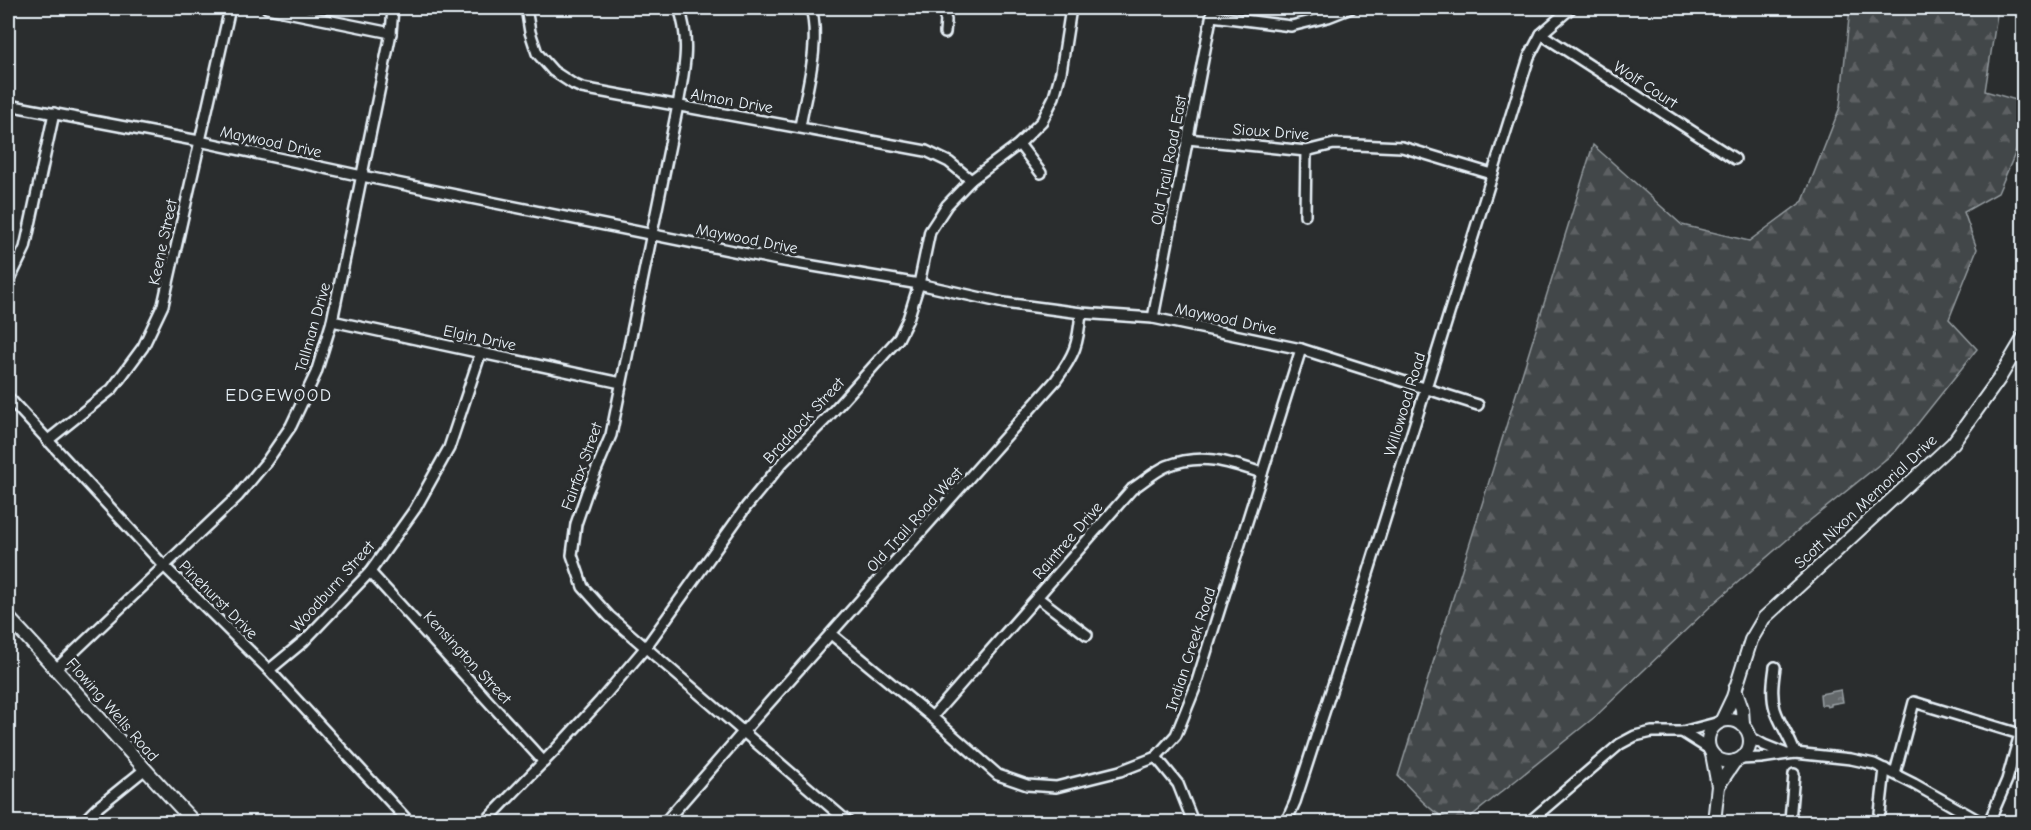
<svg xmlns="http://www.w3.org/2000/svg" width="2031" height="830" viewBox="0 0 2031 830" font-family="'Comic Neue',sans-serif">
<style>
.forest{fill:url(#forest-firs);stroke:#959ca0;stroke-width:1.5}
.water{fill:url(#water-ripples);stroke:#989fa3;stroke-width:1.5}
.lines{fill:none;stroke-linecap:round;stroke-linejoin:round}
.minor-casing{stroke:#e8f1f8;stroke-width:14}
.major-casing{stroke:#e8f1f8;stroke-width:16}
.minor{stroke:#2a2d2e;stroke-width:9}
.major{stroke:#2a2d2e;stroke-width:12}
.labels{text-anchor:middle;stroke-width:6;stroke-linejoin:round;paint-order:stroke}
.street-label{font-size:16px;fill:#e8f1f8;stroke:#2a2d2e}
.neighbourhood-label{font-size:18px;letter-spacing:1.5px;fill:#e8f1f8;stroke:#2a2d2e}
</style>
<defs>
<pattern id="forest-firs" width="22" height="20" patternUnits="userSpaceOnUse" patternTransform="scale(1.5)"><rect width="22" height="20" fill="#424648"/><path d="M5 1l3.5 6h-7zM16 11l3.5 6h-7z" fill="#5d6163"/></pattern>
<pattern id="water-ripples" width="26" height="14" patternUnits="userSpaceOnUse" patternTransform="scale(1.5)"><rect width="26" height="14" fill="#63686b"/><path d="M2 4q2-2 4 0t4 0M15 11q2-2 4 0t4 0" fill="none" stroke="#797e81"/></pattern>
</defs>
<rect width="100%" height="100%" fill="#2a2d2e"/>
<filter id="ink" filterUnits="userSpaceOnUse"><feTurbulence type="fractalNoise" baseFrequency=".0167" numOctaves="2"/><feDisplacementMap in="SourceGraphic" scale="12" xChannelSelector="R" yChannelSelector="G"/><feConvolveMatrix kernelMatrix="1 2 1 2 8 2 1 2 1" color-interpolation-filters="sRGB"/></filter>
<g filter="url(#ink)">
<path class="forest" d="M1850 8H1998L1985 91 2023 102V135L1998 193 1964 212 1977 249 1949 319 1977 349 1896 451 1803 526 1714 603 1596 716 1464 822C1437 823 1416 794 1398 776L1593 145 1682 225 1749 241 1803 201 1840 107Z"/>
<polygon class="water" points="1841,690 1843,702 1831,704 1831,706 1827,707 1826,705 1821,705 1820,694"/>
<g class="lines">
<defs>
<g id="minor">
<polyline points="267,8 391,33"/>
<polyline points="526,8 530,32 537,53 553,71 573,84 582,88 926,151 949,162 971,180"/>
<path d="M679 8C691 41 684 71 678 105L611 435 587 492 576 524 572 555 583 587 609 616 848 822"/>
<polyline points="941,8 946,20 945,33"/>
<polyline points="1212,16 1291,26 1328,17 1351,8"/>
<polyline points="1541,34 1735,159"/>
<polyline points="8,105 199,141 362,176 778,260 919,284 1004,303 1081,313 1153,318 1301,349 1478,405"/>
<path d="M800 127C806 90 821 44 811 8"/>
<polyline points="1188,139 1306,151 1334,144 1402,147 1492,174"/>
<polyline points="1019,144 1041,173"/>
<polyline points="1305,215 1306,151"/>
<polyline points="8,283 25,248 54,113"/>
<polyline points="1153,318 1213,8"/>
<polyline points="332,321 621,383"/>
<polyline points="8,397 165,567 269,670 409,822"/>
<polyline points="47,441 112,389 143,347 163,305 230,8"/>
<polyline points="370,572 544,762"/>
<polyline points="1037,597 1087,635"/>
<polyline points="831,634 932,717 998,775 1027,785 1056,787 1120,771 1156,757 1176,735 1195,688 1301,349"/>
<path d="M1775 667C1773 681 1771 696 1775 709 1780 725 1790 737 1795 753"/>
<polyline points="57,668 238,496 267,461 291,426 316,373 332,321 391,33 393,8"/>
<polyline points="269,670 304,641 370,572 415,509 449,448 481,352"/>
<path d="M932 717 1132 489C1143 482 1155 471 1167 466 1201 452 1229 462 1262 473"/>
<polyline points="1682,732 1709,749"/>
<polyline points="1750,737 1764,745 1784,753"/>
<polyline points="1156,757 1178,784 1193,822"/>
<polyline points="1740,759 1761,758 1795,753 1851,759 1874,764 1914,784 1981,822"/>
<polyline points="1895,773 1914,702 2020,734 2007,780 1989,822"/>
<polyline points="1790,820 1794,774"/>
<polyline points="83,822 97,808 144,770"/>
<polyline points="485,822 555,750 600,701 646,647 746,507 783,462 827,418 898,339 908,319 919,284 930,231 947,205 971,180 1019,144 1042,121 1054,97 1061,72 1071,8"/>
<path d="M665 822 744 731 1056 380C1075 354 1078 345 1081 313"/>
<polyline points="1286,822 1295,802 1343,654 1529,57 1541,34 1571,8"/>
<polyline points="1529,822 1620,744 1635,736 1652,732 1682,732 1716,723"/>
<polyline points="1789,822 1790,820 1818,822"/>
<polyline points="1879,822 1885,769"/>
</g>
<g id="major">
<path d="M8 617C71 684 130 755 194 822"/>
<polyline points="1735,689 1742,709 1743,724"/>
<circle cx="1729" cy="741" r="21"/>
<polyline points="1722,720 1733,697 1751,640 1764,618 1953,443 1999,379 2024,337"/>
<polyline points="1712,754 1718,786 1714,822"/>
<polyline points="1718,786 1735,761"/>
</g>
</defs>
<use href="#minor" class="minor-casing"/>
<use href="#major" class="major-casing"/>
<use href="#minor" class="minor"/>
<use href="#major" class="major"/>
</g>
</g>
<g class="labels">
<g class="street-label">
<text transform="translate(1646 84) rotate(33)" y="6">Wolf Court</text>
<text transform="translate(732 100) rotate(10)" y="6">Almon Drive</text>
<text transform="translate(1271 131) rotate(4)" y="6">Sioux Drive</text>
<text transform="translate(271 141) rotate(12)" y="6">Maywood Drive</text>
<text transform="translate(1168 160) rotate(-79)" y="6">Old Trail Road East</text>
<text transform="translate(747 238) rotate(11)" y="6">Maywood Drive</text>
<text transform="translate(162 242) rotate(-78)" y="6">Keene Street</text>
<text transform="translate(1226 318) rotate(12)" y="6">Maywood Drive</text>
<text transform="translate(312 327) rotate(-74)" y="6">Tallman Drive</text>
<text transform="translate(480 337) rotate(12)" y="6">Elgin Drive</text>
<text transform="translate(1404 404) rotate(-73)" y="6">Willowood Road</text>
<text transform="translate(803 420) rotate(-47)" y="6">Braddock Street</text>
<text transform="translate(581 466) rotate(-70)" y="6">Fairfax Street</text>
<text transform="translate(1865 501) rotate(-43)" y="6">Scott Nixon Memorial Drive</text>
<text transform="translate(914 519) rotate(-48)" y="6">Old Trail Road West</text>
<text transform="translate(1067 540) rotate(-49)" y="6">Raintree Drive</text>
<text transform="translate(332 586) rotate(-48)" y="6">Woodburn Street</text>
<text transform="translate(219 599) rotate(45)" y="6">Pinehurst Drive</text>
<text transform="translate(1190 649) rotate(-72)" y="6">Indian Creek Road</text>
<text transform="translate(468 657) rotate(47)" y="6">Kensington Street</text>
<text transform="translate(113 709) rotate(49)" y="6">Flowing Wells Road</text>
</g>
<g class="neighbourhood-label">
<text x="279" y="401">EDGEWOOD</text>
</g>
</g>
<rect width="2031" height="830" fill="none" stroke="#2a2d2e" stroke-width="30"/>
<rect x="15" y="15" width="2001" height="800" fill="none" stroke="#e8f1f8" stroke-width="2" filter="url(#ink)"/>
</svg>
